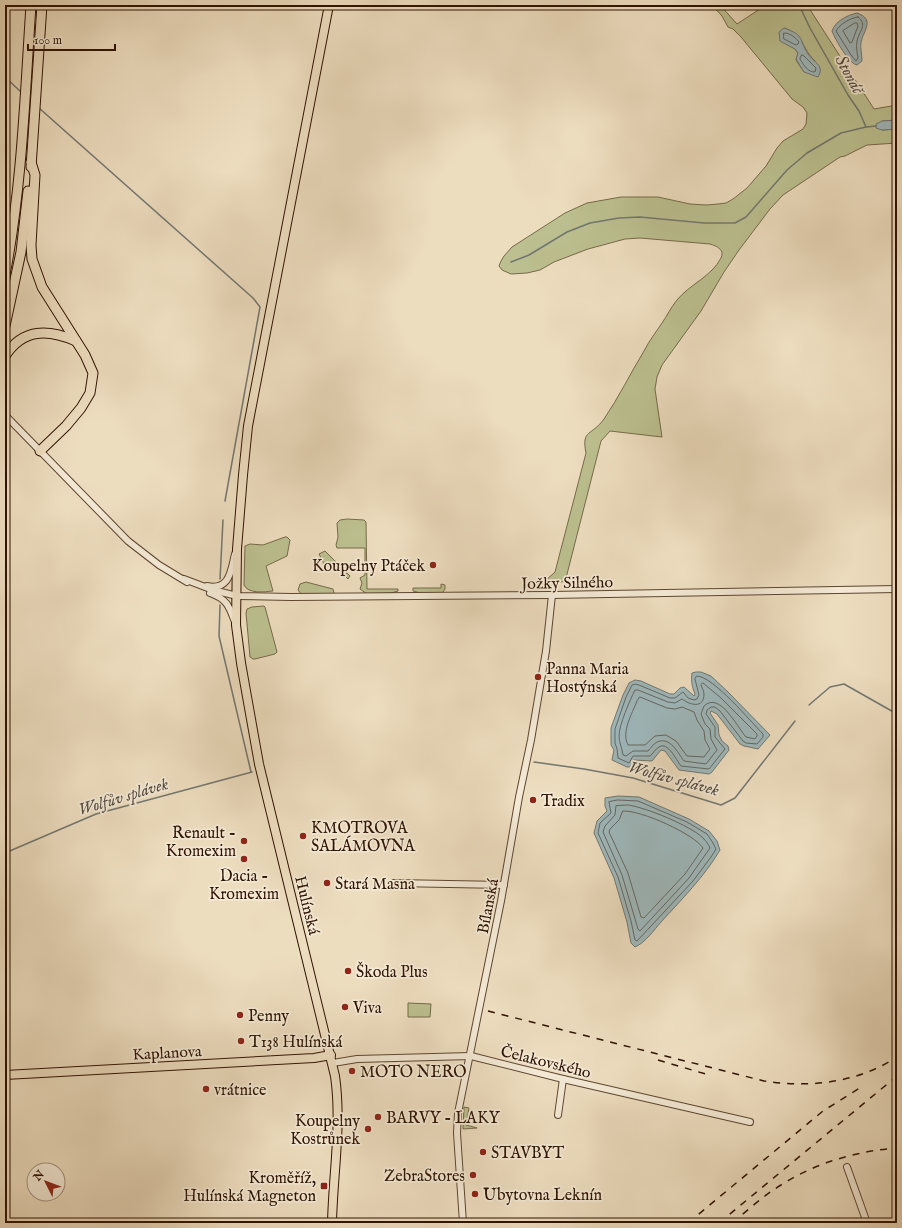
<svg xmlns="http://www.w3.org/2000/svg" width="902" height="1228" viewBox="0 0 902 1228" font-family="'IM FELL English',serif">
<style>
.green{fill:#bcc090;stroke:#766a49;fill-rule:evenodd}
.water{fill:#9eb9bd;stroke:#727772}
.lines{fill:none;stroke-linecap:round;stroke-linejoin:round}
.shore{stroke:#666660;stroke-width:1}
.stream{stroke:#727772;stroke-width:1.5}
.minor-casing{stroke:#5e4631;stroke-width:8}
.major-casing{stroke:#2f1302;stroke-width:10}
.highway-casing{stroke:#2f1302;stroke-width:11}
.minor{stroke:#f3e9d5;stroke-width:6}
.major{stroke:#edddbf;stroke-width:8}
.highway{stroke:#edddbf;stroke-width:9}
.rail{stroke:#2f1302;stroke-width:1.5;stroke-dasharray:7 7;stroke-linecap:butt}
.poi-dot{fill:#8f2418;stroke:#f3e9d5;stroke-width:1.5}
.labels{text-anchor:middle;stroke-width:3.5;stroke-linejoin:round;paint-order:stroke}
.poi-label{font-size:16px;fill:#2f1302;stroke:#f3e9d5;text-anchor:start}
.street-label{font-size:16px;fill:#2f1302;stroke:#f3e9d5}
.water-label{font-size:17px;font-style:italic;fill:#564d43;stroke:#f3e9d5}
</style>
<rect width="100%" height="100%" fill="#edddbf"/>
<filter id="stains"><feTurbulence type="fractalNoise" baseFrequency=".005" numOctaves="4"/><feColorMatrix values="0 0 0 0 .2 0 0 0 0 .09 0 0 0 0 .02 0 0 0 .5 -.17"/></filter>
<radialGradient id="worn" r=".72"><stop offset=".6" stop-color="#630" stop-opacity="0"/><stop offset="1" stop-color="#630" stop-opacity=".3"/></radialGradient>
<g class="green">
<path d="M712 5H720L737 24 766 5H807L874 109 897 105V120L882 121V130L897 129V143L867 145 845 156 840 157 783 195 770 209 739 250 724 272 701 311 662 365 657 377 655 389 662 437 610 431 601 441 565 582 545 581 555 572 586 453C581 429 592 436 604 419 619 397 630 374 644 351 649 341 656 332 662 323 667 316 671 307 677 300 689 285 712 276 721 258 725 250 717 246 710 244L640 238 625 239 588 249 554 262 540 270 527 273 511 274 502 270 499 266 501 261 504 256 512 247 565 213 587 203 621 197H658L690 204 706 205 718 204 726 203 733 199 747 188 766 166 777 148 783 141 803 129 806 124 807 113 803 107 792 99 741 37 733 29 728 27 722 16ZM784 28C805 35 801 48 815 61L804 72 796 60 798 53 795 49 789 45Z"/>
<polygon points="347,519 364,520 366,522 367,589 398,589 398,591 391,593 367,594 360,589 362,583 360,578 365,575 365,548 337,548 336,545 338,537 337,523 340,520"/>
<path d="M285 537H287L290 540 287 556 266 566 273 591C264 592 248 594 244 585L245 546 250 544 263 545Z"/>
<polygon points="325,551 350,576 348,579 345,576 347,573 344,571 341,571 336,568 324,564 319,554"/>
<polygon points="306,582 333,589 334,593 332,594 302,595 298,590 300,584"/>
<polygon points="441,584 445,585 445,589 442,593 421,593 413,591 413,588 441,588"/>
<polygon points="252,607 264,606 265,607 277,652 275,654 255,659 253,659 250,657 246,613 247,609"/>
<polygon points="408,1003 431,1004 430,1017 408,1017"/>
<polygon points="464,1107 469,1108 466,1125 477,1128 463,1129"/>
</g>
<g class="water">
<path d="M857 13C875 19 864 30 861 42 860 48 862 54 862 61L857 65C849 64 835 39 832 31 835 21 848 15 857 13Z"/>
<path d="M784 28C806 36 798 39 808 54 814 63 825 65 818 77L804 72 796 59 798 53 795 49 780 41 779 32Z"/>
<polygon points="897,120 897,129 882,130 876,128 876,124 882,121"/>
<path d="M696 672H701L711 676 728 692 770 735 758 749 744 746 740 744 717 714 711 711 710 713 718 725 719 735 722 741 728 746 729 750 712 772 709 774 679 770 665 751 661 750 652 761 634 760 635 767H627L612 760 614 750 611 745V728L623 695 629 683 635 680 641 681 670 694H674L680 688 684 687 694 696 695 694C692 687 691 681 692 673Z"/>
<path d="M618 796 639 797 689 819 709 831 717 841 720 850C704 877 682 899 661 922 654 930 645 943 635 947L631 943 627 922 614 878 594 833 597 821 607 811 605 806V798Z"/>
</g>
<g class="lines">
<g class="shore">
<path d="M858 17C868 25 859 31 857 41 856 47 857 53 858 58L856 61 851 55 836 31C840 24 850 18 858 17Z"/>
<polygon points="855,23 857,23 858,26 852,42 850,43 843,31"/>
<path d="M784 33C790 33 795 37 799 42L798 44 796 45 784 39Z"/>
<path d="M802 55 804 56 816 68 815 72C808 72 804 66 800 59Z"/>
<path d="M697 676C713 676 751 722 763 734V737L757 744 746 743 743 741 720 711 715 707H711L707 710 706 714 715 727V737L725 749 709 769 681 766C676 760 668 741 659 747 655 749 653 754 650 756H633L629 763 618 758 617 749 615 743V729L626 697 632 685 635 684 639 685 670 698H675L683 692 688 698 694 700 697 699 699 695 695 679Z"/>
<path d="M703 683 721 698 757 734V736L755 739 746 737C737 727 720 691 704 706L701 714 705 724 710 729 711 739 717 750 706 764 684 761C678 753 670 736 657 742 653 744 651 748 648 751H633L626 756 623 755C622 748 619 742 619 736 619 725 630 700 635 690H638L668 702 675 703 682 699C690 705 704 709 704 694 704 691 702 688 701 685Z"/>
<path d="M640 697 667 708 675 709 682 707 694 712 697 720 704 731 705 740 710 749 704 757 687 756 676 741 666 735 655 736 645 745H628C621 732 632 714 637 701Z"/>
<polygon points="618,800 638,801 687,822 707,834 713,843 716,849 711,857 693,881 637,941 635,940 631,921 618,877 598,833 600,823 611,813 609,802"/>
<path d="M628 805C645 807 691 826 703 838 706 841 709 845 710 848L689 878 640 931 638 929 622 875 603 832 605 826 615 815 616 806Z"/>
<path d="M623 811C641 810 694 834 703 848L685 874 644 918 641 917 628 873 609 832 610 829 619 820Z"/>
</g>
<g class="stream">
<polyline points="799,5 810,28 848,95 859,111 866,127 876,126"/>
<polyline points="5,77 21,92"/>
<polyline points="39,108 253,298 260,307 225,501"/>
<polyline points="511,262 529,255 567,232 590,223 619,218 640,217 704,223 735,223 746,217 787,170 807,153 841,133 866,127"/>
<polyline points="220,579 223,520"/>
<polyline points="220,605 219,636 251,772"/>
<polyline points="809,705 830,687 844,684 897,714"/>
<polyline points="534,762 584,769 633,778 721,805 735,798 795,721"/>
<polyline points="5,853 96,814 252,772"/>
</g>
<defs>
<g id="minor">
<polyline points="5,415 128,541 159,565 187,582"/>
<polyline points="184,579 213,590 237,596 291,597 552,595 897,589"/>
<path d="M207 586C230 591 231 570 235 554"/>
<path d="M210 593C227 599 229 606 235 622"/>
<polyline points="394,883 504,885"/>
<polyline points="333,1063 357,1059 471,1056 563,1079 750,1122"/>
<polyline points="558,1115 563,1079"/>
<polyline points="847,1167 867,1223"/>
<polyline points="463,1223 457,1133 458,1113 501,901 519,797 531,740 546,651 552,595"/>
</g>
<g id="major">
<path d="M329 5 248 426 243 475 237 549 236 625 241 663 259 764 335 1076C342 1125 333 1174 332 1223"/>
<polyline points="5,1075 314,1058 331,1055"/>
</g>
<g id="highway">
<polyline points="31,162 35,175 31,245 32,259 42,287 85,355 93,373 90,393 81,408 66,426 40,451"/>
<polyline points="31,167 42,5"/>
<path d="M5 275C22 186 25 95 31 5"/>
<polyline points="5,326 21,252 28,191"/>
<path d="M5 356C23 328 48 329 76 341"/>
</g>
</defs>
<use href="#minor" class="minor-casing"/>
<use href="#major" class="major-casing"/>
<use href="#highway" class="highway-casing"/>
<use href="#minor" class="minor"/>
<use href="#major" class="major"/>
<use href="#highway" class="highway"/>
<g class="rail">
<path d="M488 1011 764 1081C810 1088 857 1083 897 1057"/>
<polyline points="658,1060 709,1075"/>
<polyline points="688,1223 823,1111 863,1086"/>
<polyline points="719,1223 897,1076"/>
<path d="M732 1223C748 1210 763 1196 781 1185 815 1163 857 1151 897 1148"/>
</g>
</g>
<g class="poi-dot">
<circle cx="433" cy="565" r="4"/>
<circle cx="538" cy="677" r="4"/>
<circle cx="533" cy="800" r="4"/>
<circle cx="303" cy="836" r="4"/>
<circle cx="244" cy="841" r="4"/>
<circle cx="244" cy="859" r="4"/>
<circle cx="327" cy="883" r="4"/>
<circle cx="348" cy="971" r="4"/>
<circle cx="345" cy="1007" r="4"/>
<circle cx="240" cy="1015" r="4"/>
<circle cx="241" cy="1041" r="4"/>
<circle cx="352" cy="1071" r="4"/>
<circle cx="206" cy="1089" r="4"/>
<circle cx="378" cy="1117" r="4"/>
<circle cx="368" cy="1129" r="4"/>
<circle cx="483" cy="1152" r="4"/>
<circle cx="473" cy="1175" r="4"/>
<rect x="320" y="1182" width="8" height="8" rx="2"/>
<circle cx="475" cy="1194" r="4"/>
</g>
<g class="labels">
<g class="poi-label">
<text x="425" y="571" text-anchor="end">Koupelny Ptáček</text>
<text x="546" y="674">Panna Maria<tspan x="546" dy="18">Hostýnská</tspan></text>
<text x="541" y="806">Tradix</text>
<text x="311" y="833">KMOTROVA<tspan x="311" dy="18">SALÁMOVNA</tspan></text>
<text x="236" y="838" text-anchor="end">Renault -<tspan x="236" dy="18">Kromexim</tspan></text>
<text x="244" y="881" text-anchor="middle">Dacia -<tspan x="244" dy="18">Kromexim</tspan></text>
<text x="335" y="889">Stará Masna</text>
<text x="356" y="977">Škoda Plus</text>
<text x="353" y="1013">Viva</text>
<text x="248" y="1021">Penny</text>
<text x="249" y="1047">T138 Hulínská</text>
<text x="360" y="1077">MOTO NERO</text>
<text x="214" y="1095">vrátnice</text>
<text x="386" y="1123">BARVY - LAKY</text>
<text x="360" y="1126" text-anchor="end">Koupelny<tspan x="360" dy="18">Kostrůnek</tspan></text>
<text x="491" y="1158">STAVBYT</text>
<text x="465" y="1181" text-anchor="end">ZebraStores</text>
<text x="316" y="1183" text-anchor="end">Kroměříž,<tspan x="316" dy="18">Hulínská Magneton</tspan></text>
<text x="483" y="1200">Ubytovna Leknín</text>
</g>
<g class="street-label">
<text transform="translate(567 582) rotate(-1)" y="6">Jožky Silného</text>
<text transform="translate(308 905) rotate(76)" y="6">Hulínská</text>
<text transform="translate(487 906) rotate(-79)" y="6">Bílanská</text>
<text transform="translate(167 1052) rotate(-3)" y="6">Kaplanova</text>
<text transform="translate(546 1061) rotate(14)" y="6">Čelakovského</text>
</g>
<g class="water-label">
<text transform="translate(850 74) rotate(61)" y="6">Stonáč</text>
<text transform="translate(674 778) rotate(15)" y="6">Wolfův splávek</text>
<text transform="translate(123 796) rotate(-17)" y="6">Wolfův splávek</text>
</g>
</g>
<rect width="902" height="1228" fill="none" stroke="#edddbf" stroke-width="20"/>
<rect x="6" y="6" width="890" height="1216" fill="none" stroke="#2f1302" stroke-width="2"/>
<rect x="10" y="10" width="882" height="1208" fill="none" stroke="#2f1302"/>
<g transform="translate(46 1182) rotate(312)"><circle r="19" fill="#f3e9d5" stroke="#a59381"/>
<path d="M0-3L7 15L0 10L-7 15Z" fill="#8f2418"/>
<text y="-6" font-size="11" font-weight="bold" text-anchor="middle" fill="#2f1302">N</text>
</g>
<path d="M28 44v6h87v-6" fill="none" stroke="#2f1302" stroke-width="2"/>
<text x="34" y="44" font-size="12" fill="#2f1302" stroke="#f3e9d5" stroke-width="3" paint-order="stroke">100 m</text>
<rect width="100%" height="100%" filter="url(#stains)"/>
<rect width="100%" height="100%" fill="url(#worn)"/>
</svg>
